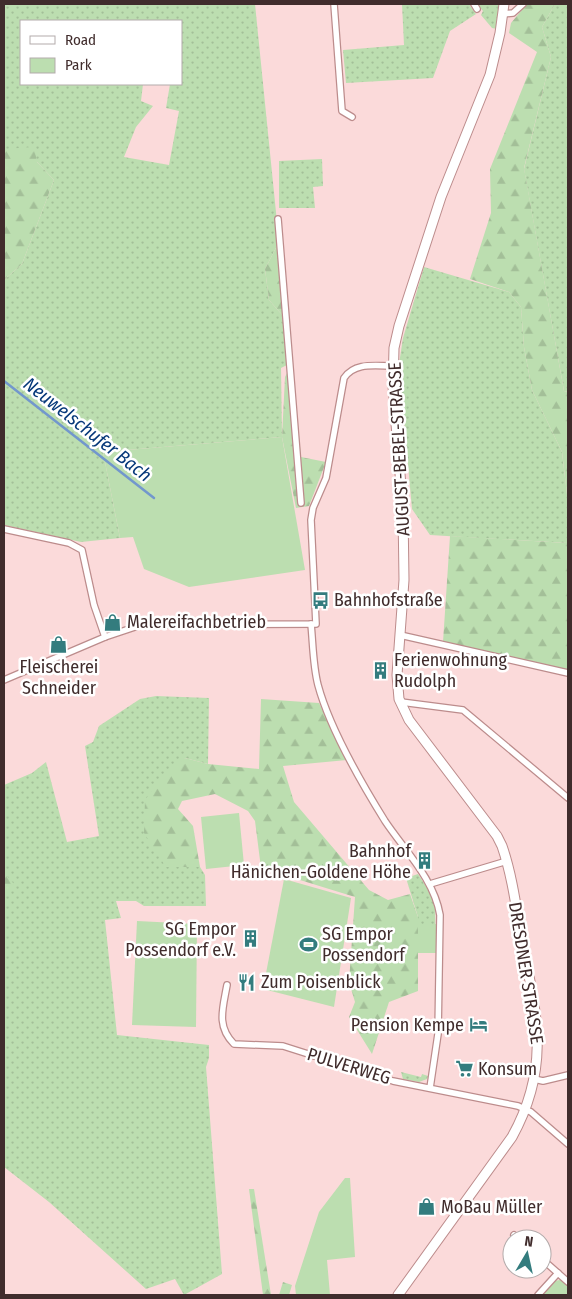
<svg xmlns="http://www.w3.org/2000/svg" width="572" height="1299" viewBox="0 0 572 1299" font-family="'Fira Sans Condensed',sans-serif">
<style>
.grass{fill:url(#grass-dots);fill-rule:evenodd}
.forest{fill:url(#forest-firs)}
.green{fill:#bcdeb0}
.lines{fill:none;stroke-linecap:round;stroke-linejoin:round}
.stream{stroke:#7297cd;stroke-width:2.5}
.minor-casing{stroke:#bc8c8c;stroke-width:8}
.primary-casing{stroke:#bc8c8c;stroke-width:11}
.minor{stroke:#fff;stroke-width:5.5}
.primary{stroke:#fff;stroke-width:9}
.labels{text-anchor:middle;stroke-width:5;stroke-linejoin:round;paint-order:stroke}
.street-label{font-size:18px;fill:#402c2c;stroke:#fff}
.poi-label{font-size:18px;fill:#402c2c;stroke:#fff;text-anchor:start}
.water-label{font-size:19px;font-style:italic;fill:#07397a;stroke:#fff}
</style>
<defs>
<pattern id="grass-dots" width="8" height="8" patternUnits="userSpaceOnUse" patternTransform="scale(1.25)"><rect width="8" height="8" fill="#bcdeb0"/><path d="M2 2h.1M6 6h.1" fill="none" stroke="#a3bf98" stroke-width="1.8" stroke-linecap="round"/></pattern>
<pattern id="forest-firs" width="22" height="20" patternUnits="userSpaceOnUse" patternTransform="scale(1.25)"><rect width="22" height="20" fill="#bcdeb0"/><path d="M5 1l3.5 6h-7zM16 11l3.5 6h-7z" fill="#a3bf98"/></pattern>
</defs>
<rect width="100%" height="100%" fill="#fbdada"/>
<g class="grass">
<path d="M4 4H255L279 242 265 269 269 300 284 317 287 365 281 368 282 437 103 452 120 538 81 542 4 525V280L22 264 54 180 37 162 5 149 4 145ZM21 21H181V84H170L166 108 179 111 169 165 124 157 136 127 153 106 141 101 143 84H21Z"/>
<polygon points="402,4 469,4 476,14 450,31 433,78 346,83 343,50 404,45"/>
<polygon points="477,4 500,4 497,29 492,28 481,15 483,11"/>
<polygon points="555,4 568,4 568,392 564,391 524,169 551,57 542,27"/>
<polygon points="322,159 323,186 313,187 315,208 279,208 279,161"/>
<polygon points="424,267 509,292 521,307 524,347 532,390 562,452 568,503 567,543 430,535 412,509 399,364 403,338"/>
<polygon points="156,696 209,698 208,764 185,758 166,867 200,867 205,875 206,906 144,906 136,901 116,901 121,918 105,920 117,1035 209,1045 209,1058 206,1067 222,1274 184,1295 175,1279 146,1289 49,1202 4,1167 4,785 32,773 46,762 67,842 99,836 85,746 93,742 99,726 140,699"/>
<polygon points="418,874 433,897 435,905 436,953 433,953 418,927 418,917 406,878"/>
<polygon points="401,1072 421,1077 422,1074 428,1076 427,1079 419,1082 403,1079"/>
</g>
<g class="forest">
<polygon points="527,4 555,4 542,27 551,57 524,168 564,391 568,392 568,671 443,642 450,536 567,543 568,503 562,452 532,390 524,347 521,307 509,292 470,279 491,213 490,169 537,52 509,33 511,23"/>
<polygon points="4,145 5,149 34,147 37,162 54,180 22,264 4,280"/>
<polygon points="279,242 284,317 269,300 265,269"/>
<polygon points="288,371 293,371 301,457 326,462 309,506 296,508 282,437 285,377"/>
<polygon points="261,699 319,703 347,760 283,766 294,802 369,890 388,900 410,894 418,917 418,991 389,1002 372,1054 349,1017 355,1002 349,982 355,897 261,868 255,821 248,811 215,794 182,801 178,809 193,826 200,867 166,867 144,833 145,800 161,779 185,758 208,764 259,769"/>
<polygon points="4,873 14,884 7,895 4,895"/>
<polygon points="249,1189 254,1189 271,1295 263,1295"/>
<polygon points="283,1282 292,1285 289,1295 279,1295"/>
</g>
<g class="green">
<polygon points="282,437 305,570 189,587 144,569 133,537 120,538 103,452"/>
<polygon points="239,813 244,865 206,869 201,817"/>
<polygon points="284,879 351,898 334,1007 263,989"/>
<polygon points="137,921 197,924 196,1027 132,1025"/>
<rect x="418" y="924" width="18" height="29"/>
<polygon points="345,1178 350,1178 355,1257 327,1260 330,1295 296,1295 295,1286 319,1212"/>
<polygon points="560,1280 568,1286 568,1295 541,1295 554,1281"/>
</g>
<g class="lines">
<polyline class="stream" points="4,381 154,498"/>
<defs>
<g id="minor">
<polyline points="334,4 342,111 352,117"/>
<polyline points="474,4 477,9"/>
<polyline points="503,14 513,13 523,4"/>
<polyline points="278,219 301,503"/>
<polyline points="4,529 69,543 82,550 94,605 105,637"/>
<path d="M311 624C313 644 313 666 318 685 329 726 362 784 385 821 405 851 434 879 440 915L438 1034 430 1088"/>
<polyline points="400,635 568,673"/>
<path d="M4 680 105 637 141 625 316 624 311 520 313 508 326 478 344 378C355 362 375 366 392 366"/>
<polyline points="401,702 463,710 568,798"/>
<polyline points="430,884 507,861"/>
<path d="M227 985C223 1008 216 1026 234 1044L283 1046 393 1081 518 1106 531 1112 568 1144"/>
<polyline points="534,1079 543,1081 568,1075"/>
<polyline points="514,1235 519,1239"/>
<polyline points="542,1259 568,1282"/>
<polyline points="538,1295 558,1273"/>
</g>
<path id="primary" d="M398 1295 512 1137C552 1065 536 1012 521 936 516 906 512 875 502 846L497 836 409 720 399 699 397 675 404 580 403 511 393 386 394 348 399 326 441 197 490 75 500 33 504 4"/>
</defs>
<use href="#minor" class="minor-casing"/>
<use href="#primary" class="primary-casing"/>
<use href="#minor" class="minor"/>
<use href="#primary" class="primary"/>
</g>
<defs>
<symbol id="bus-bare" viewBox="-9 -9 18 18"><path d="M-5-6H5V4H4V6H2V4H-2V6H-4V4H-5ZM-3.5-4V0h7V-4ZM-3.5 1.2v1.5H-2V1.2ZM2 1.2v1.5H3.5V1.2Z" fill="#337c7e" stroke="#fff" stroke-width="2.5" paint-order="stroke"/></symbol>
<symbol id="shop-bare" viewBox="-9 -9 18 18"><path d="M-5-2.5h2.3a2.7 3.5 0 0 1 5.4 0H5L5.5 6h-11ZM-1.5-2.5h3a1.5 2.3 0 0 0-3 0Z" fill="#337c7e" stroke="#fff" stroke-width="2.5" paint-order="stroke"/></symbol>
<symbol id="building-bare" viewBox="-9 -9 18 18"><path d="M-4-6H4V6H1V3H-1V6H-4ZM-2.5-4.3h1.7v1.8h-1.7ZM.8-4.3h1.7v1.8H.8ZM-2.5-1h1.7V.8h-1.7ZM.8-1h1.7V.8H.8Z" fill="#337c7e" stroke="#fff" stroke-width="2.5" paint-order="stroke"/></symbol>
<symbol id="stadium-bare" viewBox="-9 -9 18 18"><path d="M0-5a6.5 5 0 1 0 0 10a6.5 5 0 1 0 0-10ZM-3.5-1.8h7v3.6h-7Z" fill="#337c7e" stroke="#fff" stroke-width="2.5" paint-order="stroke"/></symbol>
<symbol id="restaurant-bare" viewBox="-9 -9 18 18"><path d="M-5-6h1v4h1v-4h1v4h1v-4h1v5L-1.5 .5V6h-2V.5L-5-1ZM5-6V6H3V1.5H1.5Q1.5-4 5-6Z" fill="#337c7e" stroke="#fff" stroke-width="2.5" paint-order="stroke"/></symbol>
<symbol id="hotel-bare" viewBox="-9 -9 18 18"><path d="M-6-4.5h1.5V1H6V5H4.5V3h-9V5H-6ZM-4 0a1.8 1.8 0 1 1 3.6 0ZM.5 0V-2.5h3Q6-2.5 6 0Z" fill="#337c7e" stroke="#fff" stroke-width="2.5" paint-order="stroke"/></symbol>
<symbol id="supermarket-bare" viewBox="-9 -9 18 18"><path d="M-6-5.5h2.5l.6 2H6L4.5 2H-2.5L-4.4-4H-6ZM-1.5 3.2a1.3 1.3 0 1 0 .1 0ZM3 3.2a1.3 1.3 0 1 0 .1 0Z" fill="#337c7e" stroke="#fff" stroke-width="2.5" paint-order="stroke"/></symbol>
</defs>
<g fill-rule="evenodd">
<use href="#bus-bare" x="308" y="588" width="25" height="25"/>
<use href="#shop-bare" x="100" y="610" width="25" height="25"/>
<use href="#shop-bare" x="46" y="632" width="25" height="25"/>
<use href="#building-bare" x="368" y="658" width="25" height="25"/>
<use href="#building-bare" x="412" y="848" width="25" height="25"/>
<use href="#building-bare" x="238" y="926" width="25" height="25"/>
<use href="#stadium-bare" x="296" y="932" width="25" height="25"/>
<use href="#restaurant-bare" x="234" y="970" width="25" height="25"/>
<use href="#hotel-bare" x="466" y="1012" width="25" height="25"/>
<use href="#supermarket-bare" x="452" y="1056" width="25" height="25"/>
<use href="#shop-bare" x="414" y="1194" width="25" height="25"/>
</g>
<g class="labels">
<g class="street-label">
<text transform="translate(399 449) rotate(-93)" y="6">AUGUST-BEBEL-STRASSE</text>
<text transform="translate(526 973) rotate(81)" y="6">DRESDNER STRASSE</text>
<text transform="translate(349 1066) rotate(17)" y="6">PULVERWEG</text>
</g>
<g class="poi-label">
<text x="334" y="606">Bahnhofstraße</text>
<text x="127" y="628">Malereifachbetrieb</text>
<text x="394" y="666">Ferienwohnung<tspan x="394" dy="21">Rudolph</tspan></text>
<text x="59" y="673" text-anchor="middle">Fleischerei<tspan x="59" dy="21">Schneider</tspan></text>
<text x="411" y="857" text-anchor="end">Bahnhof<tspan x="411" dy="21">Hänichen-Goldene Höhe</tspan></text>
<text x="236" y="935" text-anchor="end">SG Empor<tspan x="236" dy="21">Possendorf e.V.</tspan></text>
<text x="322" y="940">SG Empor<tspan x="322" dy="21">Possendorf</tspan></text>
<text x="261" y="988">Zum Poisenblick</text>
<text x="464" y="1031" text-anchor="end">Pension Kempe</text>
<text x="478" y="1075">Konsum</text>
<text x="441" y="1213">MoBau Müller</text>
</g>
<g class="water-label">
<text transform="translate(88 429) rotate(38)" y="7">Neuwelschufer Bach</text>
</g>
</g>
<rect width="572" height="1299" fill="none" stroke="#402c2c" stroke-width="10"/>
<rect x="20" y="20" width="162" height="65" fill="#ffffff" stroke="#b3abab"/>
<rect x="30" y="36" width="25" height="8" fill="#ffffff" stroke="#b3abab"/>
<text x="65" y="45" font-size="15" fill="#402c2c">Road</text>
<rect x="30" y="58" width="25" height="15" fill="#bcdeb0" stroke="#b3abab"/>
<text x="65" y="70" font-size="15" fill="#402c2c">Park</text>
<g transform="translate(527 1254) rotate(9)"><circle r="24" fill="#ffffff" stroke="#b3abab"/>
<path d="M0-4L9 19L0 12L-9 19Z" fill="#337c7e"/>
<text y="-8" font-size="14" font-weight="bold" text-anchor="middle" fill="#402c2c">N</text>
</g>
</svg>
